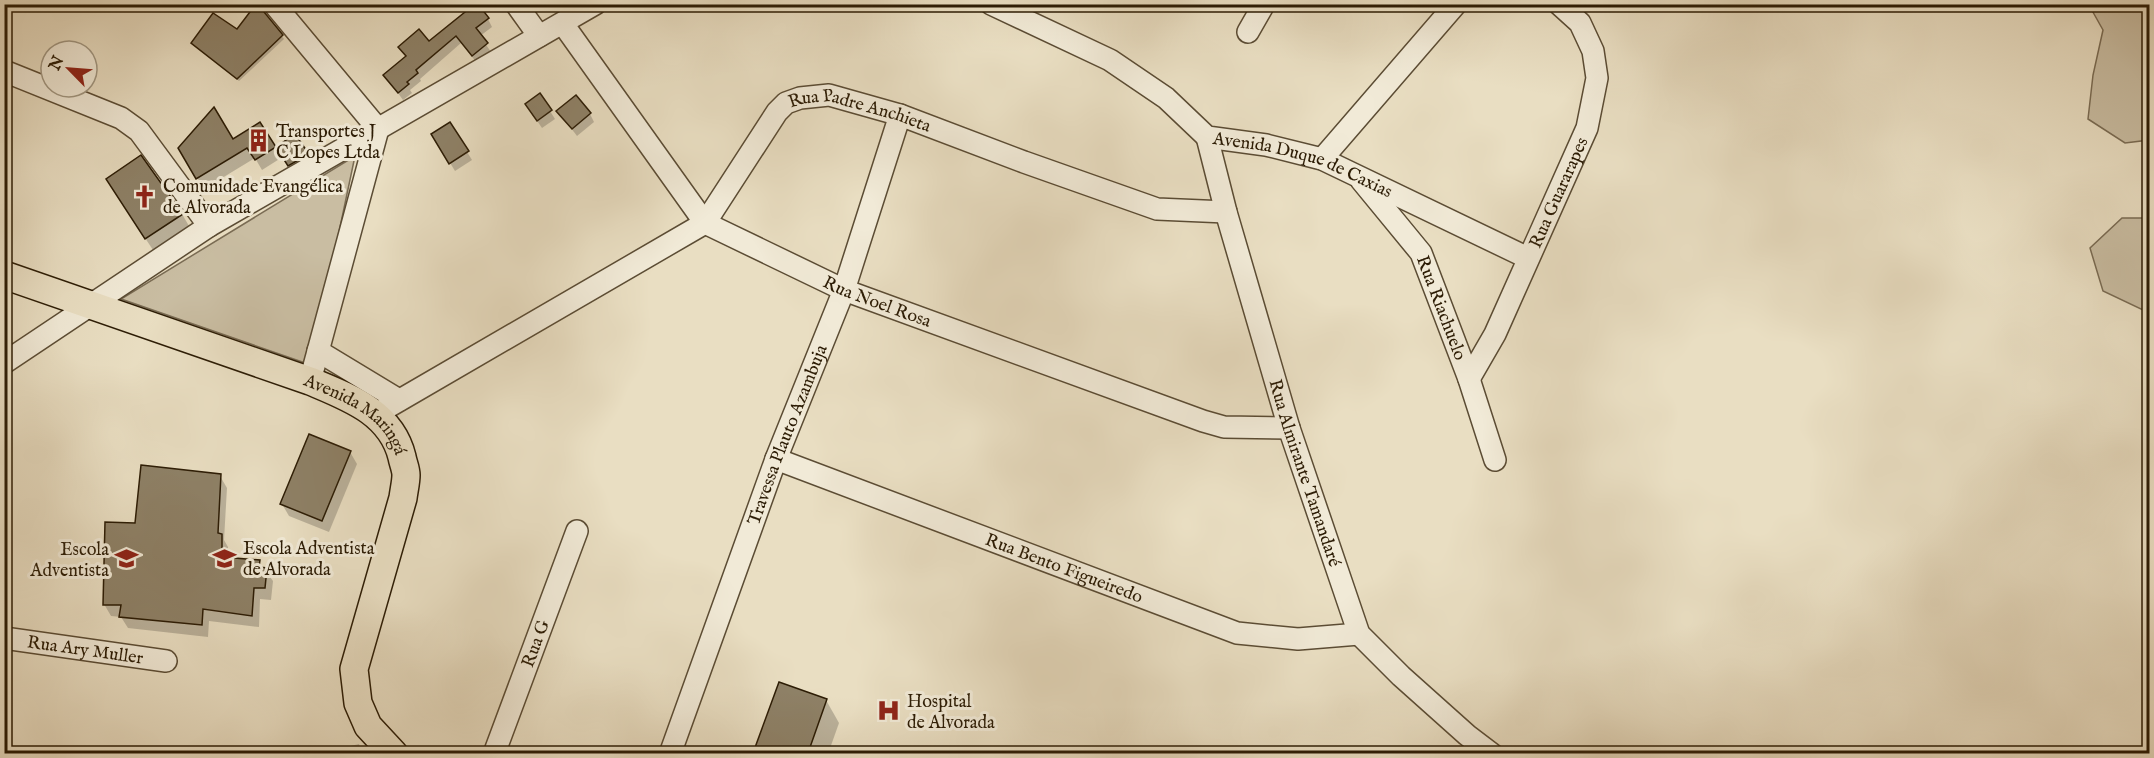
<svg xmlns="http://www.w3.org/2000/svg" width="2154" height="758" viewBox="0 0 2154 758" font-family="'IM FELL English',serif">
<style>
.green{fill:#c9bda2;stroke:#7a6c54;stroke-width:1.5}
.shadow{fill:#0003}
.building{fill:#8e8167;stroke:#2c1c05;stroke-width:1.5}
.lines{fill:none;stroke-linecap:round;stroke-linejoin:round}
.minor-casing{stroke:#5b4c34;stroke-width:24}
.major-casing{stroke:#2c1c05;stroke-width:30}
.minor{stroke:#f1ead7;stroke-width:21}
.major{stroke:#e9dec2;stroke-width:27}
.labels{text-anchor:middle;stroke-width:6;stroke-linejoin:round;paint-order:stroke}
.street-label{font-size:18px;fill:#2c1c05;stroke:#f1ead7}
.poi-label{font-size:18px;fill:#2c1c05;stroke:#f1ead7;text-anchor:start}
</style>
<rect width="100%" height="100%" fill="#e9dec2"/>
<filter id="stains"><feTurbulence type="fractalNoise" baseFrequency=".00333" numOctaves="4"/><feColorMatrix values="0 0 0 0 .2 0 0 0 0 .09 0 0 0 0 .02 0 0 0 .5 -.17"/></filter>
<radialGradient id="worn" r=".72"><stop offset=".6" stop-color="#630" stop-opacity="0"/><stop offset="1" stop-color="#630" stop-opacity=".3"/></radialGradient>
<g class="green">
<polygon points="2089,5 2149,5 2149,140 2125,143 2088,119 2093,75 2103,30"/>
<polygon points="355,156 311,365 121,299"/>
<polygon points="2122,218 2149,218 2149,308 2143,310 2103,291 2090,248"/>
</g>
<g class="shadow">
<polygon points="264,14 284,39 239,81 192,43 237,31"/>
<polygon points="488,19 492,27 480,36 491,52 477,63 461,43 420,79 421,81 410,90 412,93 403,100 385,75 407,57 400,47 429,43"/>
<polygon points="550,111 555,119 542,128 531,112"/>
<polygon points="558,111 590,114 594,122 577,136"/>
<polygon points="260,124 276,149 295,136 312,162 294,172 278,149 276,150 281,158 262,170 255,158 204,189 180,148 233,141"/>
<polygon points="450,124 472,160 455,171 433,135"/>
<polygon points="114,191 182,214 189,226 153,250"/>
<polygon points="350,452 357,464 329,532 289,516 282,504"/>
<polygon points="220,476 227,488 224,540 228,547 228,559 259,562 273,581 271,600 260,599 259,627 209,621 208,637 128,628 121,617 111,616 104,604 137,525"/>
<polygon points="779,684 826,700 839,723 828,754 755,754"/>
<polygon points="359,744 362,754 317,754"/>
</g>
<g class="building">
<polygon points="256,4 262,4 264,12 283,35 237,79 191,43 213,13 237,29"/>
<polygon points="475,4 478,4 489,18 476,28 488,43 472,56 456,36 416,70 418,73 407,82 409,84 398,93 383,75 406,56 398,47 419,29 429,41"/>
<polygon points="540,93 552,110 537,121 525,104"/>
<polygon points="576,95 591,113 572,129 556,111"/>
<polygon points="214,107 233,139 260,122 276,147 255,160 247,148 196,179 178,148"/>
<polygon points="450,122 469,151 449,164 431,134"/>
<polygon points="295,134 309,154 288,166 276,147"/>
<polygon points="141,155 183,214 145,239 106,179"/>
<polygon points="309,434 351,451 322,521 280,504"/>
<polygon points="141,465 221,474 218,533 222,534 222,557 260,560 259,567 267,568 265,588 254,588 252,616 203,609 202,625 119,617 121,605 103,605 105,522 135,523"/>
<polygon points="779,682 827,699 808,753 753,753"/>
</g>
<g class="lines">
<defs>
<g id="minor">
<polyline points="274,4 378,129 310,381"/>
<polyline points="516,4 539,36"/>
<path id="s1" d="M991 4 1110 60 1166 98 1207 137 1266 145 1322 159 1528 258"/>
<path id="s2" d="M563 24 705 223 844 290 1203 421 1224 427 1289 428"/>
<polyline points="1248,32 1264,4"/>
<polyline points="4,71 121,118 139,131 209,226"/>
<path id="s3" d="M1207 137 1226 212 1289 428 1359 634 1401 676 1467 735 1492 754"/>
<polyline points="1322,159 1456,4"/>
<path id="s4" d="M1361 180 1421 253 1469 379 1495 460"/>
<polyline points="318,351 399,400"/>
<polyline points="4,363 209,226 595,4"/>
<path id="s5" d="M1469 379 1495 334 1587 128 1597 78 1593 51 1580 23 1559 4"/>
<path id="s6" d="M376 414 705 223 777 112 786 103 800 98 829 95 900 115 1024 162 1157 209 1226 212"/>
<path id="s7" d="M776 459 1237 633 1298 639 1359 634"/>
<path id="s8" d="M4 638 166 661"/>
<path id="s9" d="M494 754 577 531"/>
<path id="s10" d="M670 754 776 459 844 290 900 115"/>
</g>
<g id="major">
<path id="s11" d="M4 275 310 381C348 397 391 412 402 457 403 463 406 469 406 475 406 482 404 490 403 498L354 669 358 703 368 726 394 754"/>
</g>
</defs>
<use href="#minor" class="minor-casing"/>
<use href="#major" class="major-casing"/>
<use href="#minor" class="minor"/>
<use href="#major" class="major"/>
</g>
<defs>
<symbol id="building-bare" viewBox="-9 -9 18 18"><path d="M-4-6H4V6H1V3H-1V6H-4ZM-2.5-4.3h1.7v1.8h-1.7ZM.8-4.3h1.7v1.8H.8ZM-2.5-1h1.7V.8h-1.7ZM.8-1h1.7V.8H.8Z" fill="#8f2418" stroke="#f1ead7" stroke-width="2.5" paint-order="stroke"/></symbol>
<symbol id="church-bare" viewBox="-9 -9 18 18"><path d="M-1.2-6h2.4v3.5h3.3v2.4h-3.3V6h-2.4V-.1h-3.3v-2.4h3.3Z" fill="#8f2418" stroke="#f1ead7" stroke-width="2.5" paint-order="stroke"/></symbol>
<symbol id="school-bare" viewBox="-9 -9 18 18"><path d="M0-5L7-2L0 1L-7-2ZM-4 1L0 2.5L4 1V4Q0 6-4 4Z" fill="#8f2418" stroke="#f1ead7" stroke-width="2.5" paint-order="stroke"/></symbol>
<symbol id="hospital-bare" viewBox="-9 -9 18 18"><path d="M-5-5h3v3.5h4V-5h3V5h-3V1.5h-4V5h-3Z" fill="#8f2418" stroke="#f1ead7" stroke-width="2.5" paint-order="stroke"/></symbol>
</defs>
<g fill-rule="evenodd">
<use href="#building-bare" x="242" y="124" width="33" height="33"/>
<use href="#church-bare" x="128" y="180" width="33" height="33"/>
<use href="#school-bare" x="208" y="542" width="33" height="33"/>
<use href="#school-bare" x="110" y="542" width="33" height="33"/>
<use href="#hospital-bare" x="872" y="694" width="33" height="33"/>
</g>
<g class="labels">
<g class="street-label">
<text dy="6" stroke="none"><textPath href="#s6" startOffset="602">Rua Padre Anchieta</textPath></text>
<text dy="6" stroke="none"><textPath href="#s1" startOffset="356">Avenida Duque de Caxias</textPath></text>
<text dy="6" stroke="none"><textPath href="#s5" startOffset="207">Rua Guararapes</textPath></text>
<text dy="6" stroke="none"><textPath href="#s2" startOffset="434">Rua Noel Rosa</textPath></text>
<text dy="6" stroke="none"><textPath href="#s4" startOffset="153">Rua Riachuelo</textPath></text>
<text dy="6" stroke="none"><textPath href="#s11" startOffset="382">Avenida Maringá</textPath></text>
<text dy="6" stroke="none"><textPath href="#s10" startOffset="340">Travessa Plauto Azambuja</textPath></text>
<text dy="6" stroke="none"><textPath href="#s3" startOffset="350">Rua Almirante Tamandaré</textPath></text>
<text dy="6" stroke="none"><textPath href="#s7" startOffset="308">Rua Bento Figueiredo</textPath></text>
<text dy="6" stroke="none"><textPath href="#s9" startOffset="118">Rua G</textPath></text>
<text dy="6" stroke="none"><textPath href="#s8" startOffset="82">Rua Ary Muller</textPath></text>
</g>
<g class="poi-label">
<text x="276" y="137">Transportes J<tspan x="276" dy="21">C Lopes Ltda</tspan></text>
<text x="163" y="192">Comunidade Evangélica<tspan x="163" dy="21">de Alvorada</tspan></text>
<text x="243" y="554">Escola Adventista<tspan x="243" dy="21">de Alvorada</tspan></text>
<text x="109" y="555" text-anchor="end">Escola<tspan x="109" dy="21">Adventista</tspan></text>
<text x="907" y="707">Hospital<tspan x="907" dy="21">de Alvorada</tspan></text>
</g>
</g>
<rect width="2154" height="758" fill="none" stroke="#e9dec2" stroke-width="24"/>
<rect x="6" y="6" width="2142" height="746" fill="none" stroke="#2c1c05" stroke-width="3"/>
<rect x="12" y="12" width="2130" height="734" fill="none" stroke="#2c1c05" stroke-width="1.5"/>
<g transform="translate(69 69) rotate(295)"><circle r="28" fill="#f1ead7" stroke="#a29883" stroke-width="1.5"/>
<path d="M0-4.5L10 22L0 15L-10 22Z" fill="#8f2418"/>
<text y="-9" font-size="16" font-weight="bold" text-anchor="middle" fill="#2c1c05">N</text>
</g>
<rect width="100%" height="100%" filter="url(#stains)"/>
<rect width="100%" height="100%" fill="url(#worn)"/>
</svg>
